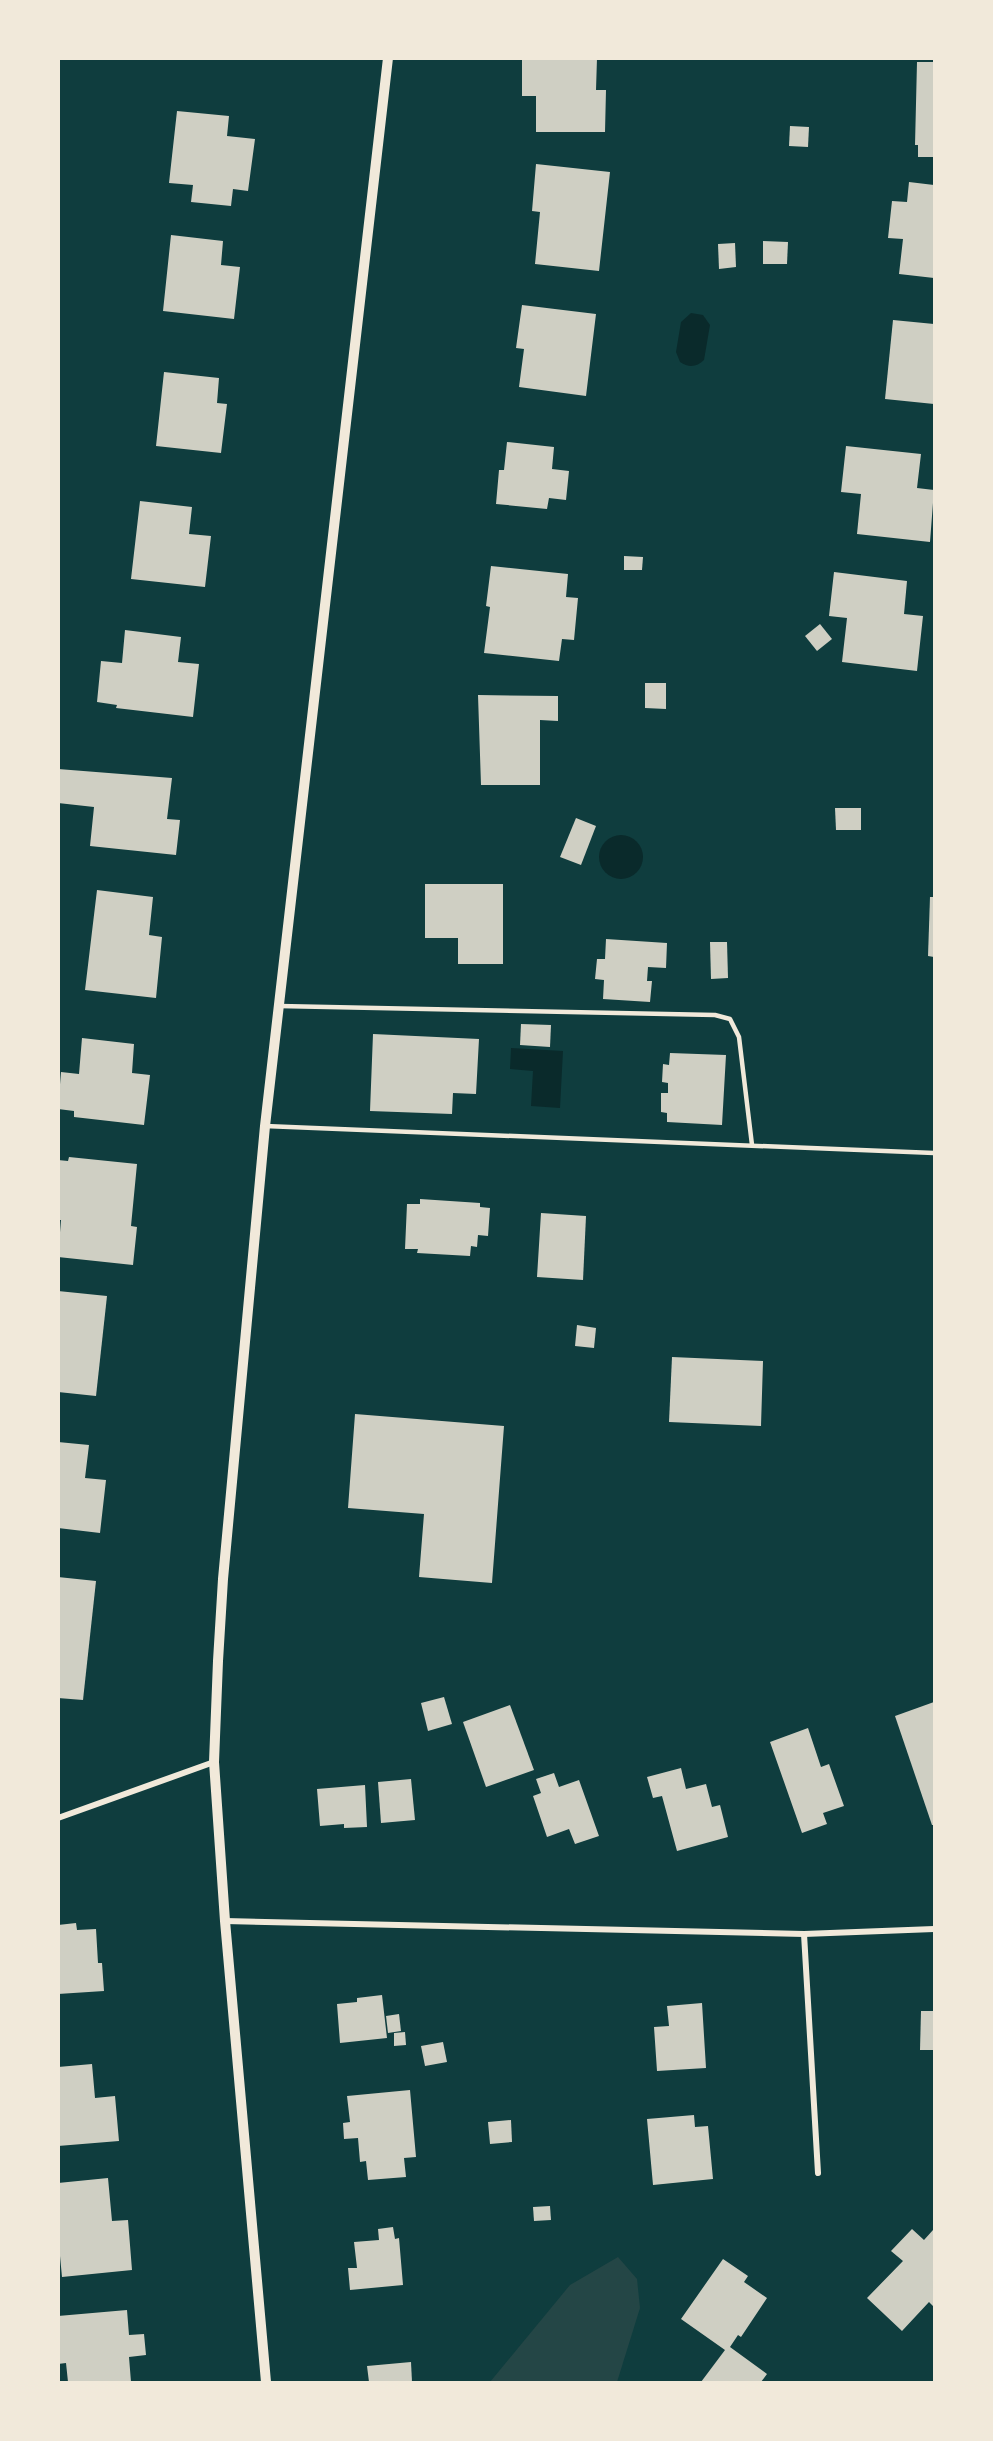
<svg xmlns="http://www.w3.org/2000/svg" width="993" height="2441" viewBox="0 0 993 2441" font-family="Jost,sans-serif">
<style>
.green{fill:#244646}
.water{fill:#0a2a2b}
.building{fill:#cfcfc3}
.lines{fill:none;stroke-linecap:round;stroke-linejoin:round}
.service{stroke:#f1e9da;stroke-width:4.5}
.minor{stroke:#f1e9da;stroke-width:6}
.tertiary{stroke:#f1e9da;stroke-width:10}
</style>
<rect width="100%" height="100%" fill="#0f3d3e"/>
<polygon class="green" points="618,2257 637,2279 640,2308 617,2382 490,2382 570,2285"/>
<g class="water">
<path d="M691 313 703 315 710 325 704 360C697 367 689 368 680 362L676 352 681 322Z"/>
<circle cx="621" cy="857" r="22"/>
<polygon points="511,1048 563,1051 560,1108 531,1106 533,1071 510,1069"/>
</g>
<g class="building">
<polygon points="522,58 597,58 596,90 606,90 605,132 536,132 536,96 522,96"/>
<polygon points="917,62 934,62 934,157 918,157 918,145 915,145"/>
<polygon points="177,111 229,116 227,136 255,139 248,191 233,189 231,206 191,202 193,185 169,183"/>
<polygon points="790,126 809,127 808,147 789,146"/>
<polygon points="536,164 610,172 599,271 535,264 540,212 532,211"/>
<polygon points="909,182 934,185 934,278 899,274 903,239 888,238 892,201 907,202"/>
<polygon points="171,235 223,241 221,265 240,267 234,319 163,311"/>
<polygon points="763,241 788,242 787,264 763,264"/>
<polygon points="735,243 736,267 719,269 718,244"/>
<polygon points="522,305 596,314 586,396 519,387 524,349 516,348"/>
<polygon points="893,320 934,324 934,404 885,399"/>
<polygon points="164,372 219,378 217,403 227,404 221,453 156,446"/>
<polygon points="507,442 554,447 552,469 569,471 566,500 549,498 547,509 496,504 499,470 504,470"/>
<polygon points="846,446 921,454 917,488 934,490 930,542 857,534 861,494 841,492"/>
<polygon points="140,501 192,507 189,534 211,536 205,587 131,579"/>
<polygon points="624,556 643,557 642,570 624,570"/>
<polygon points="491,566 568,574 566,597 578,598 574,640 562,639 559,661 484,653 490,607 486,606"/>
<polygon points="834,572 907,581 904,614 923,616 917,671 842,662 847,618 829,616"/>
<polygon points="820,624 832,639 817,651 805,636"/>
<polygon points="125,630 181,637 178,662 199,664 193,717 116,708 117,705 97,702 101,661 122,663"/>
<polygon points="645,683 666,683 666,709 645,708"/>
<polygon points="478,695 558,696 558,721 540,720 540,785 481,785"/>
<polygon points="58,769 172,778 167,819 180,820 176,855 90,846 94,807 58,803"/>
<polygon points="835,808 861,808 861,830 836,830"/>
<polygon points="576,818 596,826 581,865 560,857"/>
<polygon points="425,884 503,884 503,964 458,964 458,938 425,938"/>
<polygon points="97,890 153,897 149,935 162,937 156,998 85,990"/>
<polygon points="930,897 934,897 934,957 928,956"/>
<polygon points="606,939 667,943 666,968 648,967 647,981 652,981 650,1002 603,999 604,980 595,979 597,959 605,959"/>
<polygon points="710,942 727,942 728,978 711,979"/>
<polygon points="521,1024 551,1025 550,1047 520,1045"/>
<polygon points="373,1034 479,1039 476,1094 453,1093 452,1114 370,1111"/>
<polygon points="82,1038 134,1044 132,1073 150,1075 144,1125 74,1117 74,1111 58,1109 61,1072 79,1074"/>
<polygon points="670,1053 726,1055 722,1125 667,1122 667,1113 661,1112 661,1093 668,1093 668,1083 662,1082 663,1064 669,1065"/>
<polygon points="69,1157 137,1164 131,1226 137,1227 133,1265 58,1257 61,1220 58,1220 58,1160 68,1161"/>
<polygon points="420,1199 480,1203 480,1207 490,1208 488,1236 478,1235 477,1247 471,1246 470,1256 417,1253 418,1249 405,1249 407,1204 420,1204"/>
<polygon points="541,1213 586,1216 583,1280 537,1277"/>
<polygon points="58,1291 107,1296 96,1396 58,1392"/>
<polygon points="577,1325 596,1328 594,1348 575,1346"/>
<polygon points="672,1357 763,1361 761,1426 669,1422"/>
<polygon points="355,1414 504,1426 492,1583 419,1577 424,1514 348,1508"/>
<polygon points="58,1442 89,1445 85,1478 106,1480 100,1533 58,1528"/>
<polygon points="58,1577 96,1581 83,1700 58,1698"/>
<polygon points="444,1697 452,1724 428,1731 421,1703"/>
<polygon points="934,1702 934,1825 932,1825 895,1716"/>
<polygon points="510,1705 534,1770 486,1787 463,1722"/>
<polygon points="808,1728 821,1767 829,1764 844,1806 823,1813 827,1824 802,1833 770,1742"/>
<polygon points="681,1768 686,1789 706,1784 712,1807 720,1805 728,1837 677,1851 662,1796 653,1798 647,1777"/>
<polygon points="554,1773 559,1787 579,1780 599,1836 575,1844 569,1829 547,1837 533,1796 541,1793 536,1779"/>
<polygon points="411,1779 415,1820 381,1823 378,1782"/>
<polygon points="365,1785 367,1827 344,1828 344,1824 320,1826 317,1789"/>
<polygon points="76,1923 77,1930 96,1929 98,1963 102,1963 104,1991 58,1994 58,1925"/>
<polygon points="382,1995 387,2038 340,2043 337,2004 357,2002 357,1998"/>
<polygon points="702,2003 706,2068 657,2071 654,2027 669,2026 667,2006"/>
<polygon points="921,2011 934,2011 934,2050 920,2050"/>
<polygon points="399,2014 401,2031 388,2033 386,2016"/>
<polygon points="405,2032 406,2045 394,2046 394,2033"/>
<polygon points="443,2042 447,2062 425,2066 421,2046"/>
<polygon points="92,2064 95,2098 115,2096 119,2141 58,2146 58,2067"/>
<polygon points="410,2090 416,2157 404,2158 406,2177 368,2180 366,2161 360,2162 358,2138 344,2139 343,2123 350,2122 347,2096"/>
<polygon points="694,2115 695,2127 708,2126 713,2179 653,2185 647,2119"/>
<polygon points="511,2120 512,2142 490,2144 488,2122"/>
<polygon points="108,2178 112,2221 128,2220 132,2270 62,2277 58,2235 58,2183"/>
<polygon points="550,2206 551,2220 534,2221 533,2207"/>
<polygon points="393,2227 395,2239 399,2238 403,2285 350,2290 348,2268 357,2268 354,2242 379,2240 378,2229"/>
<polygon points="912,2229 924,2240 933,2230 934,2231 934,2307 929,2302 902,2331 867,2298 903,2261 891,2251"/>
<polygon points="723,2259 748,2276 744,2282 767,2298 741,2337 738,2335 730,2347 767,2374 761,2382 701,2382 725,2350 681,2319"/>
<polygon points="127,2310 129,2335 144,2334 146,2355 129,2357 131,2382 68,2382 66,2363 58,2364 58,2316"/>
<polygon points="411,2362 412,2382 369,2382 367,2366"/>
</g>
<g class="lines">
<g class="service">
<polyline points="279,1006 715,1015 730,1019 739,1037 752,1145"/>
<polyline points="265,1126 934,1153"/>
</g>
<g class="minor">
<polyline points="58,1818 214,1762"/>
<polyline points="225,1921 804,1934 934,1929"/>
<polyline points="804,1934 818,2173"/>
</g>
<polyline class="tertiary" points="266,2382 225,1921 214,1762 218,1661 223,1579 265,1126 388,58"/>
</g>
<rect width="993" height="2441" fill="none" stroke="#f1e9da" stroke-width="120"/>
</svg>
